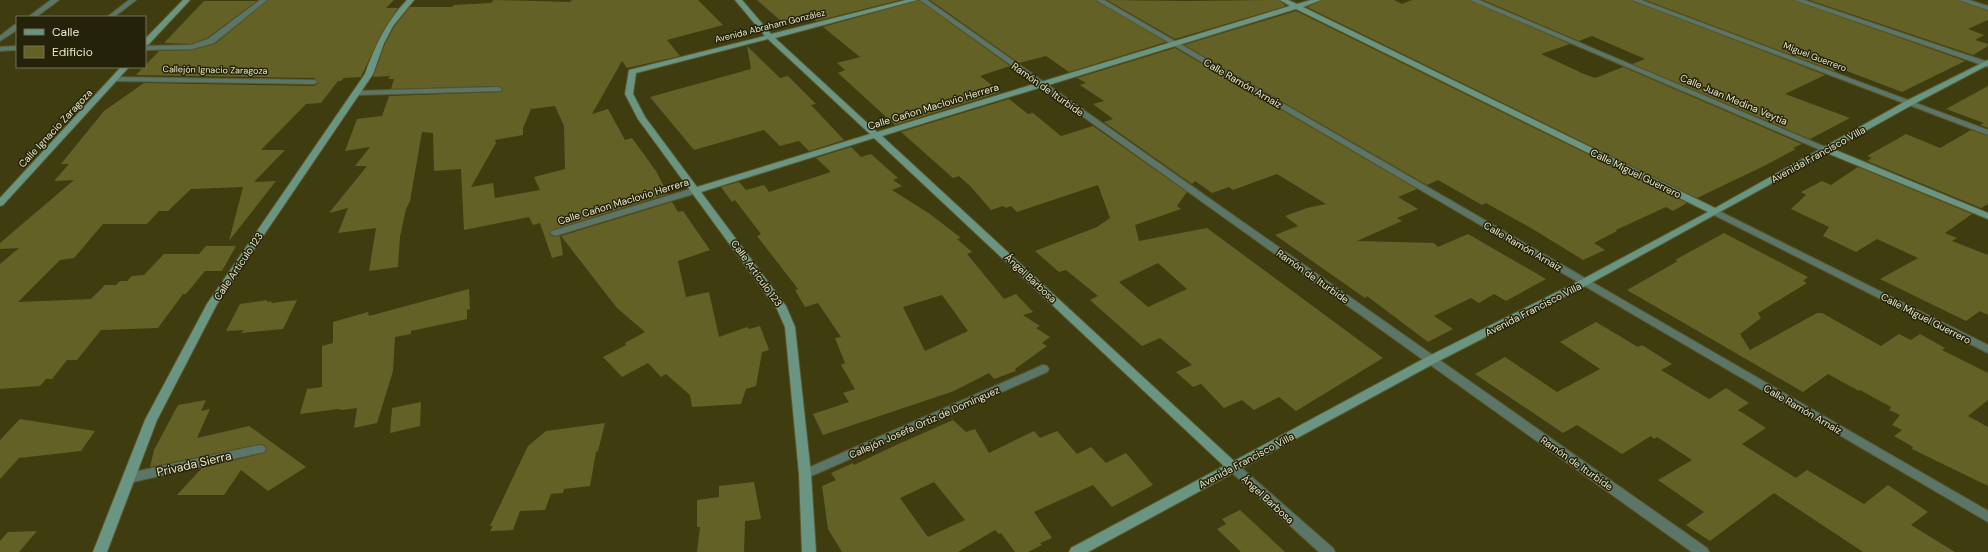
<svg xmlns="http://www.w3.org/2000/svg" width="1988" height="552" viewBox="0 0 1988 552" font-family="'DM Sans',sans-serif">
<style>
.building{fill:#646126;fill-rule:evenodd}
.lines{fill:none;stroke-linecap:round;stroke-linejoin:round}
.street-casing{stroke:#5a592d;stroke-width:2}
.secondary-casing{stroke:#5a592d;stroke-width:2}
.street{fill:#5b7569;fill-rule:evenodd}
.secondary{fill:#6b9583;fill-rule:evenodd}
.labels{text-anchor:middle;stroke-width:3;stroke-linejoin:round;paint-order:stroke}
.far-street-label{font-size:9px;fill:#eae9cb;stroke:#24230a}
.street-label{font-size:10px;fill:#eae9cb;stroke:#24230a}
.near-street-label{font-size:12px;fill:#eae9cb;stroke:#24230a}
</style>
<rect width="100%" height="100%" fill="#3f3d0f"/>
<g class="building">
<polygon points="268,0 394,0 386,8 398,8 381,34 361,77 344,78 341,81 338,81 321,103 306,104 261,150 285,150 254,182 276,181 229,241 243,187 191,189 168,211 159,211 147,224 103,224 74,258 60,260 18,302 91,299 105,285 116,285 120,281 127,281 132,276 144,275 164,254 199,254 206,246 236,246 222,271 205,271 186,294 183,294 158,328 101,330 77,360 67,360 52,379 46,379 40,386 0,389 0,264 19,248 0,249 0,243 74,180 54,181 69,164 61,164 104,111 144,83 314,86 319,83 314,78 136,75 159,51 192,50 215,44"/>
<path d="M494 0 570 2 572 0H698L723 25 667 40 680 56 627 68 622 61 592 114 608 109 625 140 632 138 656 171 668 194 552 230 549 234 554 237 560 236 563 255 552 258 540 223 533 225 529 217 464 230 461 169 434 171 433 133 422 132 410 201 406 209 400 237 398 267 369 271 376 228 338 233 348 208 329 213 367 166H355L370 147 345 151 357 119 382 116 389 96 501 92 503 90 498 86 391 89 394 79H388L390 76 373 77 385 44 394 27 410 7H452L454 5 491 3ZM555 106 564 126 565 169 534 177 540 190 495 198 493 183 471 187 496 143 495 140 523 135V128L531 109Z"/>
<polygon points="757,0 900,0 816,21 806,13 792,19 781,21"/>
<polygon points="919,0 1010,66 980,76 1001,92 895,125 838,73 845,70 837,63 860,57 823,27"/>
<polygon points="930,0 1095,0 1166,42 1069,72 1046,56 1019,63"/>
<polygon points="1107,0 1185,1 1279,0 1286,6 1175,39"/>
<polygon points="1322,0 1394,0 1402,4 1412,0 1469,0 1570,44 1541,54 1584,74 1595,78 1623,67 1802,144 1793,148 1796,149 1764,166 1697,198 1307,7"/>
<polygon points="1483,0 1631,0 1825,75 1785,94 1850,118 1810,139 1632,64 1645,59 1592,36 1579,41"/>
<polygon points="1645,0 1793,0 1965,61 1902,92 1839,68 1834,71"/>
<polygon points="1809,0 1958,0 1988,11 1988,20 1968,29 1984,35 1975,40 1988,44 1988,46 1973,55"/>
<polygon points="204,1 257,1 207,38 191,44 164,43"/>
<polygon points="1296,11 1687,203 1673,211 1666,207 1616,230 1617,231 1594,243 1605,250 1583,260 1531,228 1486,203 1482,205 1438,180 1427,185 1184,45"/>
<polygon points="747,46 780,78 788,76 816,104 811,105 844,140 809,151 799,141 780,146 764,130 694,150 650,97 751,69"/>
<polygon points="1175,48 1417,189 1398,197 1418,209 1397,218 1402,221 1357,241 1434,243 1438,247 1468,234 1546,279 1506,301 1494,294 1479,303 1471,298 1434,316 1453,329 1428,342 1367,296 1365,298 1275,235 1298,226 1285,216 1307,208 1326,204 1277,174 1233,190 1229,187 1212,193 1195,181 1192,184 1104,122 1113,119 1093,104 1104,101 1080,85 1086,83 1077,78"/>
<polygon points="1988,86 1988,128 1980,125 1984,123 1946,109"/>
<path d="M1009 99 1028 114 1033 113 1061 136 1093 126 1187 192 1177 206 1181 209 1135 225 1139 241 1207 228 1383 358 1296 411 1279 397 1254 410 1242 400 1224 408 1201 384 1193 387 1176 372 1192 365 1160 338 1142 346 1090 300 1098 296 1066 270 1059 272 1035 251 1097 227 1110 218 1098 185 1017 212 1011 206 1006 208 1003 206 991 210 971 187 959 176 953 178 901 132ZM1158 263 1187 289 1148 307 1119 282Z"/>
<polygon points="1971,130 1988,136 1988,204 1981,208 1867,161 1872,158 1867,156 1906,134 1940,148"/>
<path d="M851 147 861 157 871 154 898 178 893 180 902 186 892 190 930 214 961 238 957 239 972 252 967 254 1004 299 1016 294 1033 312 1023 315 1040 326 1036 328 1050 337 1042 343 1047 346 1015 369 1016 371 994 379 989 373 954 391 823 435 813 414 849 402 843 393 855 389 841 365 845 363 835 338 841 337 818 303 805 307 795 290 798 289 757 236 761 234 735 200 732 202 721 187 739 182 746 190 764 185 769 192 831 172 816 158ZM942 295 968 331 925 351 903 307Z"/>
<polygon points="1858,167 1972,214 1945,233 1957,238 1952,241 1988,255 1988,315 1980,311 1966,321 1880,279 1918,258 1877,239 1856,252 1823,236 1829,227 1791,209 1806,195 1801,192 1822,181 1831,185"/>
<polygon points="672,202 678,212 683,211 710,250 678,261 686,297 709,292 719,337 747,327 749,329 760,326 769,350 762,352 756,386 746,389 741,404 692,407 690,395 666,374 661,377 648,363 622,377 603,357 626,345 625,343 645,332 617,308 561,236"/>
<polygon points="1724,233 1808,277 1803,281 1807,283 1758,313 1761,318 1740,334 1750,350 1817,313 1822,313 1881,346 1899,334 1911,340 1920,334 1945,348 1942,350 1988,373 1988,400 1968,416 1988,427 1988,486 1912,449 1913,447 1894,436 1902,430 1892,425 1900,415 1889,410 1891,407 1860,390 1859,391 1828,374 1803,392 1627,290 1678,261 1675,260"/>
<polygon points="469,289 470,309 467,310 467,319 411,331 411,334 395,337 393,371 377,423 354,428 357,408 342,410 338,409 300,414 307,389 322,387 322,346 333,343 333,322 368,312 369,316"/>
<polygon points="267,300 267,302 272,301 271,303 297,300 283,329 241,333 244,330 226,331 240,304"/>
<polygon points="1596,322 1638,347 1642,345 1672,364 1661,370 1709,399 1726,388 1749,403 1738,410 1766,428 1742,444 1796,478 1807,470 1864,504 1888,485 1928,512 1911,525 1955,552 1863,552 1774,493 1710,541 1686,525 1704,512 1658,480 1692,460 1657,437 1654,439 1651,436 1622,454 1577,425 1563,433 1475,374 1505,357 1557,392 1600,369 1560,342"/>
<polygon points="206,400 201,411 210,409 197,438 249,426 306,467 268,491 241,470 224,495 177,495 202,468 264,453 267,450 265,445 260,444 150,467 154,450 178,405"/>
<polygon points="421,402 420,426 390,433 392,408"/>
<polygon points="20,419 95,431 81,451 19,458 0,479 0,440"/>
<path d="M953 420 966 432 975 429 989 453 1034 431 1040 438 1057 431 1077 454 1091 447 1106 463 1126 453 1153 485 1112 507 1093 485 1034 512 1052 538 1040 543 1042 545 1028 552H1015L1001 533 999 534 995 530 958 552H842L828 529 822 486 836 480 831 473 853 463 854 465 894 446ZM934 482 965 520 928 537 900 498Z"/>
<polygon points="605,423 598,451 596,452 590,486 564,489 563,493 551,494 545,510 520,511 513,530 490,531 493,526 490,526 528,446 546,431"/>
<polygon points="754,482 761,519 745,521 744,552 697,552 700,527 697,527 697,500 719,497 719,486"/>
<polygon points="1240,510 1285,552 1241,552 1217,529 1226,524 1222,519"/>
<polygon points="37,531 19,552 0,552 0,541 8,532"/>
</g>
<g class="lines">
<defs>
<g id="street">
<polygon points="51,0 59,0 36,17 28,17"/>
<polygon points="129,0 136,0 114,17 107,17"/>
<polygon points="260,0 267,0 214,43 192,49 145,50 145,46 191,45 208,39"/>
<polygon points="920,0 927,0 1707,548 1709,552 1692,552"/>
<polygon points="1096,0 1104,0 1988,511 1988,522"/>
<polygon points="1470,0 1479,0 1830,149 1826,152 1823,151"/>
<polygon points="1632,0 1641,0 1988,130 1988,135"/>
<polygon points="1794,0 1804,0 1988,62 1988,67"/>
<polygon points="1959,0 1969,0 1988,6 1988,10"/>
<polygon points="14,25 17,25 17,30 0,41 0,36"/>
<polygon points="17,46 17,50 0,51 0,47"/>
<polygon points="113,77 314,80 318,82 314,84 116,81 112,79"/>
<polygon points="498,87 502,89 501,91 356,95 352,93 356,91"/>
<polygon points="697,187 701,190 700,192 558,235 555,236 550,233 552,231"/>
<polygon points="1715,209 1988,345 1988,353 1712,214 1710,212 1712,210"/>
<polygon points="1043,365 1047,366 1049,369 1047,372 809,477 805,479 801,477 799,474 801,471"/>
<polygon points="260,445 264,446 266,449 264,452 129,483 125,481 123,478 125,475 129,473"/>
<polygon points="1233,462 1237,464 1333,548 1335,552 1319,552 1229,470 1227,467 1229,464"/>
</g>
<g id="secondary">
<polygon points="183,0 190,0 148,45 145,45 145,39"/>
<path d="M407 0H414L393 26 384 43 373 74 217 304 157 420 107 552H93L145 420 207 304 365 74C375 46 386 22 407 0Z"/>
<path d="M735 0H742L771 34 906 0H917L775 38 877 132 1290 6 1280 0H1288L1297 4 1311 0H1321L1303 7 1715 208 1906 101 1988 60V65L1912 105 1833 149 1988 213V219L1827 153 1589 284 1435 363 1088 552H1069L1071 548 1224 466 874 138 701 192 786 306 795 327 811 474 816 552H802L799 474 785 327 777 309 638 119 625 94 629 70 765 36ZM1296 9 1708 212 1581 280 1427 357 1234 461 882 136ZM768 39 870 134 697 187 645 117 633 94 636 73Z"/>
<polygon points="121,67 129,67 3,205 0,206 0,198"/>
</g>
</defs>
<use href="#street" class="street-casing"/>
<use href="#secondary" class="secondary-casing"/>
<use href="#street" class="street"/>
<use href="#secondary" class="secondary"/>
</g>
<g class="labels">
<g class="far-street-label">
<text transform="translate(770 26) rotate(-14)" y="3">Avenida Abraham González</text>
<text transform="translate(1815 57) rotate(21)" y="3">Miguel Guerrero</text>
<text transform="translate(215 70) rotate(1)" y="3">Callejón Ignacio Zaragoza</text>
</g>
<g class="street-label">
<text transform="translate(1243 83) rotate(30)" y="4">Calle Ramón Arnaiz</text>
<text transform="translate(1048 89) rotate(35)" y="4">Ramón de Iturbide</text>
<text transform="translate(1734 99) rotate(23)" y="4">Calle Juan Medina Veytia</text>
<text transform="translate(933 106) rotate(-17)" y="4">Calle Cañon Maclovio Herrera</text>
<text transform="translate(55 128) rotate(-47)" y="4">Calle Ignacio Zaragoza</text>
<text transform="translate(1818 154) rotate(-29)" y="4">Avenida Francisco Villa</text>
<text transform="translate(1636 173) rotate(26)" y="4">Calle Miguel Guerrero</text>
<text transform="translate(623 201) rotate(-17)" y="4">Calle Cañon Maclovio Herrera</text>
<text transform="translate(1523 246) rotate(30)" y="4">Calle Ramón Arnaiz</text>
<text transform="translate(238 266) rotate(-56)" y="4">Calle Artículo 123</text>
<text transform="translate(757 273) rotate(54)" y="4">Calle Articulo 123</text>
<text transform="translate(1313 276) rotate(35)" y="4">Ramón de Iturbide</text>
<text transform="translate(1031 278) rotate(43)" y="4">Ángel Barbosa</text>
<text transform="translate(1533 309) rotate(-27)" y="4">Avenida Francisco Villa</text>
<text transform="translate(1926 318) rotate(27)" y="4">Calle Miguel Guerrero</text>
<text transform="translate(1803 409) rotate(30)" y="4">Calle Ramón Arnaiz</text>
<text transform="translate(924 422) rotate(-24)" y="4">Callejón Josefa Ortiz de Domínguez</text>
<text transform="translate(1246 460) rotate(-28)" y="4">Avenida Francisco Villa</text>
<text transform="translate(1577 463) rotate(35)" y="4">Ramón de Iturbide</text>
<text transform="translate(1268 499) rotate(42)" y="4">Ángel Barbosa</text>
</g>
<g class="near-street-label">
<text transform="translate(194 464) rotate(-13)" y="4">Privada Sierra</text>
</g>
</g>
<rect x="16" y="16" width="130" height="52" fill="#24230a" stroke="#737257"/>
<rect x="24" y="29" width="20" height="6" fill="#6b9583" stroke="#737257"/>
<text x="52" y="36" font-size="12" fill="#eae9cb">Calle</text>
<rect x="24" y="46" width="20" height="12" fill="#646126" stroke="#737257"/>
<text x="52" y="56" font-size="12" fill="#eae9cb">Edificio</text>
</svg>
